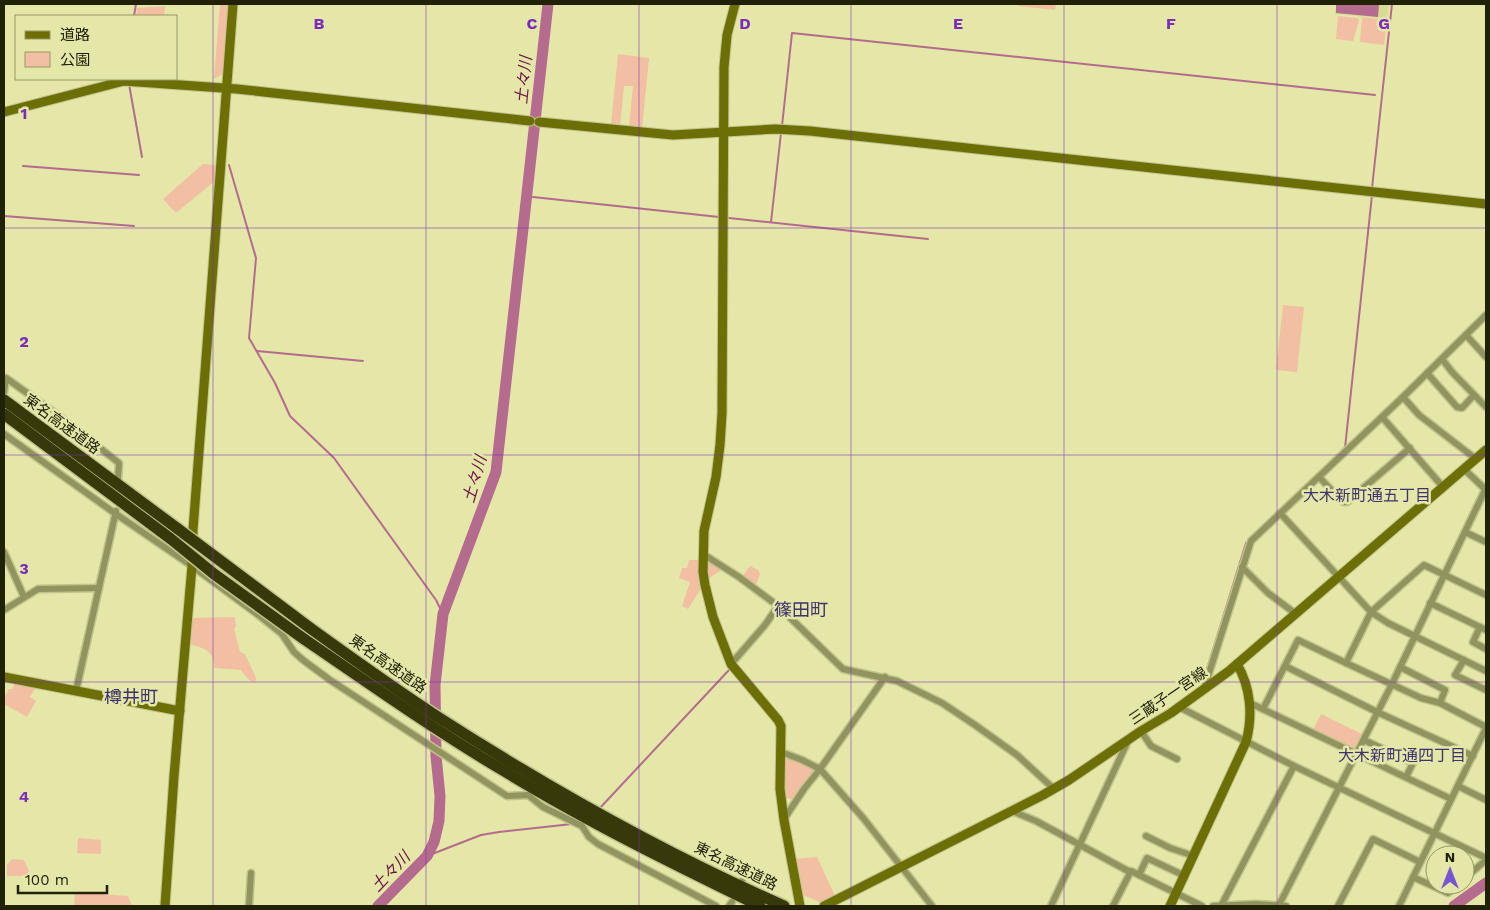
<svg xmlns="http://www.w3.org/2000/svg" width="1490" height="910" viewBox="0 0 1490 910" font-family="'Work Sans','Noto Sans JP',sans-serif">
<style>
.built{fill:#d7db93}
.green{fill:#f2bfa3}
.water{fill:#b56b8e}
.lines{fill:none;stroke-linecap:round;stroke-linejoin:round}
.stream{stroke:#b56b8e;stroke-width:2}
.river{stroke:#b56b8e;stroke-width:11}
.street-casing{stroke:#c1c38a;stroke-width:9}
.secondary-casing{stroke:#c1c38a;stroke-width:11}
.highway-casing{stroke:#c1c38a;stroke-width:14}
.street{stroke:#91945e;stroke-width:6}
.secondary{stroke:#6c6e06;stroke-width:9}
.highway{stroke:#38390a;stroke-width:11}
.highway-bridge-casing{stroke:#c1c38a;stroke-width:14;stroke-linecap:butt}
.highway-bridge{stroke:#38390a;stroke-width:11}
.grid{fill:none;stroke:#7b2cbf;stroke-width:1;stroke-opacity:0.55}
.labels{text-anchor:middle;stroke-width:5;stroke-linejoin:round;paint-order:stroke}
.street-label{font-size:15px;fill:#202107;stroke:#e4e7a7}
.water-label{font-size:16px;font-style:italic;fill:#6c1046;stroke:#e4e7a7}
.neighbourhood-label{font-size:16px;fill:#3f326e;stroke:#e4e7a7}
.quarter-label{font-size:18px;fill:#3f326e;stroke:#e4e7a7}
.grid-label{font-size:16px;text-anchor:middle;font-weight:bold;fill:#7b2cbf;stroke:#e4e7a7;stroke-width:5;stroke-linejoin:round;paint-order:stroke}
</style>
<rect width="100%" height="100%" fill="#e4e7a7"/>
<polygon class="built" points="1336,4 1389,4 1387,19 1335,14"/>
<g class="green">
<polygon points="220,4 229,4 224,73 214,79"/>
<polygon points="1018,4 1056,4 1055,10 1018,6"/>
<polygon points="165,6 164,16 136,16 137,8"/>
<polygon points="1338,16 1358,18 1359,21 1353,41 1336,39"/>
<polygon points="1362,17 1387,20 1384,45 1360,42"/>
<polygon points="618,54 649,58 642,129 629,127 633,86 624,86 620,126 611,125"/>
<polygon points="203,164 217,165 216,180 176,213 163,199"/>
<polygon points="1283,305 1304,307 1297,372 1276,370"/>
<polygon points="709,559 723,569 708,579 706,561"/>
<polygon points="689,560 701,560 702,587 688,609 682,606 690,582 679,578 682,568 687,568"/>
<polygon points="750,566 758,570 760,574 755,587 742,577"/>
<path d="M235 617 236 626 234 629 240 652 245 654 256 678 255 683 249 680 241 670 214 668C214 650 205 649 190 644L191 620 194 618Z"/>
<polygon points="15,683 36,687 30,697 36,701 27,717 4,704 4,698 9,689 12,689"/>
<polygon points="1321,714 1362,734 1353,750 1313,730"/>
<polygon points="785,758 813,769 814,772 794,800 784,797 784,759"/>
<polygon points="79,838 101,840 101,854 77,853 78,839"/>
<polygon points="817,857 835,896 822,903 801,894 794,859"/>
<polygon points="12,859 24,860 29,871 26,876 7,876 7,865"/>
<polygon points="75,892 128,896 132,906 74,906"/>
</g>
<polygon class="water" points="1336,4 1379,4 1378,17 1336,13"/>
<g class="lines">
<g class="stream">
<polyline points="134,16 136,4"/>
<polyline points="129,84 142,157"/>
<polyline points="782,126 792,33 1375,95"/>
<polyline points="229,165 256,258 249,338 275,383 290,416 334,458 436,600 443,614"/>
<polyline points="23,166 139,175"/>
<polyline points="1372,188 1392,4"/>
<polyline points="533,197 719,217"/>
<polyline points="4,216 134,226"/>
<polyline points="729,218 928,239"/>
<polyline points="771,222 781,133"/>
<polyline points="257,351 363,361"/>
<polyline points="1268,521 1345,448 1372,195"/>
<polyline points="1203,682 1246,543 1249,540"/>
<polyline points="599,809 729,670"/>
<polyline points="427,856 481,835 499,832 572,824"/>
</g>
<g class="river">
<polyline points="378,906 427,856 434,842 439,821 440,796 436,756 435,685 443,614 496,472 548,4"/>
<polyline points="1454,906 1486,883"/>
</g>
<defs>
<g id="street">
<polyline points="1466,335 1486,357"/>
<polyline points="1442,359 1452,372 1486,407"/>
<polyline points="1427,373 1457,407 1462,408 1474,395"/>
<polyline points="4,392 6,378 59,416 119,463 118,478"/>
<polyline points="1403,397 1419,415 1476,459"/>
<polyline points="1382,417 1443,487"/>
<polyline points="4,434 116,514 192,566 257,614 282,634 294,652 303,660 330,680 507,796 528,795 543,807 582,826 589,837 598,844 716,906"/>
<polyline points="1464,469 1486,490"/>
<polyline points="1319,477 1343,502 1347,502 1410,448"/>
<polyline points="1280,513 1371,612 1388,623 1486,671"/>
<polyline points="1465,532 1486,542"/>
<polyline points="4,552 24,597"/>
<polyline points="703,554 739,577 778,606 843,669 897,681 942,703 975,725 1017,755 1054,789"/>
<polyline points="1242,567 1268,593 1296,614"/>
<polyline points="1430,603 1486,630"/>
<polyline points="4,610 38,589 99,588"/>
<polyline points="1480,627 1473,642 1486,649"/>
<polyline points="1464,660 1455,675 1486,690"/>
<polyline points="1346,663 1421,698 1440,703 1486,727"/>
<polyline points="731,664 765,625 778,606"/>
<polyline points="1285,666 1377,712 1473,756"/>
<polyline points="1400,667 1445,690 1440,703"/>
<polyline points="1204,689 1251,541 1403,397 1486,315"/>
<polyline points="76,691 116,511"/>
<polyline points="1250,703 1451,799"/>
<polyline points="1179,707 1294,766 1486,858"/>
<polyline points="1263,709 1298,640 1346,663 1371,612 1424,565 1486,595"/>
<polyline points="1141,731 1151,746 1177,759"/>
<polyline points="1364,740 1413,763 1406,777"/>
<polyline points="781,752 802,760 820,769 864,819 932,906"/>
<polyline points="1458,786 1486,800"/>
<polyline points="1012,811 1036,821 1130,872"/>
<polyline points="784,819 804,789 820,769 885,677"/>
<polyline points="1146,836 1170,848 1194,856"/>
<polyline points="1139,875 1147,858 1185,876"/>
<polyline points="1413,877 1448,893 1457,885"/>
<polyline points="1465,878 1486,860"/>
<polyline points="743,879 745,874"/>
<polyline points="1279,905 1392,684 1485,490"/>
<polyline points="249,906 251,873"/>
<polyline points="729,906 732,902"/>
<polyline points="1051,906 1128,741"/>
<polyline points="1113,906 1131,871 1202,906"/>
<polyline points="1213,906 1256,904 1286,906"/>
<polyline points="1221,906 1294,766"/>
<polyline points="1338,906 1373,839 1420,862"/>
<polyline points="1399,906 1486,728"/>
</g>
<g id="secondary">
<polyline points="735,4 727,35 724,67 722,413 720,445 716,477 704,531 703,572 705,585 713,617 731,664 778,720 781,726 780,789 784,820 800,906"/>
<polyline points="4,112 124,81 237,89 530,121"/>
<polyline points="539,122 673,135 775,129 810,131 1486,204"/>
<polyline points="4,677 180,711"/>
<polyline points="165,906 174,776 192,566 193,530 233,4"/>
<polyline points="824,906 1043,795 1069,780 1141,731 1171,713 1229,671 1486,450"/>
<path d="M1170 906 1246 742C1253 716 1251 688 1237 664"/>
</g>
<g id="highway">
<polyline points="4,400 178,529"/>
<polyline points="4,414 171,539"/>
<path d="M310 628C353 659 396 690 441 719 550 789 666 854 784 906"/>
<path d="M304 639C370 684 436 731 506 772 588 822 674 864 760 906"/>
</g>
</defs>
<use href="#street" class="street-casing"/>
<use href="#secondary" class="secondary-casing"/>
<use href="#highway" class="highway-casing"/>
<use href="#street" class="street"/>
<use href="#secondary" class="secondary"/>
<use href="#highway" class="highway"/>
<defs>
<g id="highway-bridge">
<polyline points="178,529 310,628"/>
<polyline points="171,539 214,574 304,639"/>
</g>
</defs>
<use href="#highway-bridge" class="highway-bridge-casing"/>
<use href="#highway-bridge" class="highway-bridge"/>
</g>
<path class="grid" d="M213 4V906M426 4V906M639 4V906M851 4V906M1064 4V906M1277 4V906M4 228H1486M4 455H1486M4 682H1486"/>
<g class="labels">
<g class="street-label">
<text transform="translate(62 424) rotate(36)" y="5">東名高速道路</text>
<text transform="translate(388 664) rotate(35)" y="5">東名高速道路</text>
<text transform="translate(1168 696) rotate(-34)" y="5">三蔵子一宮線</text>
<text transform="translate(736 866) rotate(26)" y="5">東名高速道路</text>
</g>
<g class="water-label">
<text transform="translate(523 80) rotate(-84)" y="6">土々川</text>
<text transform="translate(474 479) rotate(-74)" y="6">土々川</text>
<text transform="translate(390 871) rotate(-46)" y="6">土々川</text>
</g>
<g class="neighbourhood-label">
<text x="1367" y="501">大木新町通五丁目</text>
<text x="1402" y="761">大木新町通四丁目</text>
</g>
<g class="quarter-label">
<text x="801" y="616">篠田町</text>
<text x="131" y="703">樽井町</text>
</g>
</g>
<g class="grid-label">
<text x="319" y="29">B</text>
<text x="532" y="29">C</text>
<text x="745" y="29">D</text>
<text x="958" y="29">E</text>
<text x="1171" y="29">F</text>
<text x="1384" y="29">G</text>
<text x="24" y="119">1</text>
<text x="24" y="347">2</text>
<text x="24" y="574">3</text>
<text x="24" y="802">4</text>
</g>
<rect width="1490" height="910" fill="none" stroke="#202107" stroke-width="10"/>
<rect x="15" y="15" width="162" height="65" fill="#e4e7a7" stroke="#969867"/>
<rect x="25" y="31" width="25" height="8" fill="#6c6e06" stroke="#969867"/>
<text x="60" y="40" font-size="15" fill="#202107">道路</text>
<rect x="25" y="52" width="25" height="15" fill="#f2bfa3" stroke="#969867"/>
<text x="60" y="65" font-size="15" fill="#202107">公園</text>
<g transform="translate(1450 870)"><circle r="24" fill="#e4e7a7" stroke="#969867"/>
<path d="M0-4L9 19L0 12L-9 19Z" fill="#7556d0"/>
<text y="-8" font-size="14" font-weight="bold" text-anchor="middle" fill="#202107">N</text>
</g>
<path d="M18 885v8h89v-8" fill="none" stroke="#202107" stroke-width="2.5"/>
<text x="25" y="885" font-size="15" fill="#202107" stroke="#e4e7a7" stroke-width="4" paint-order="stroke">100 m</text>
</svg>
